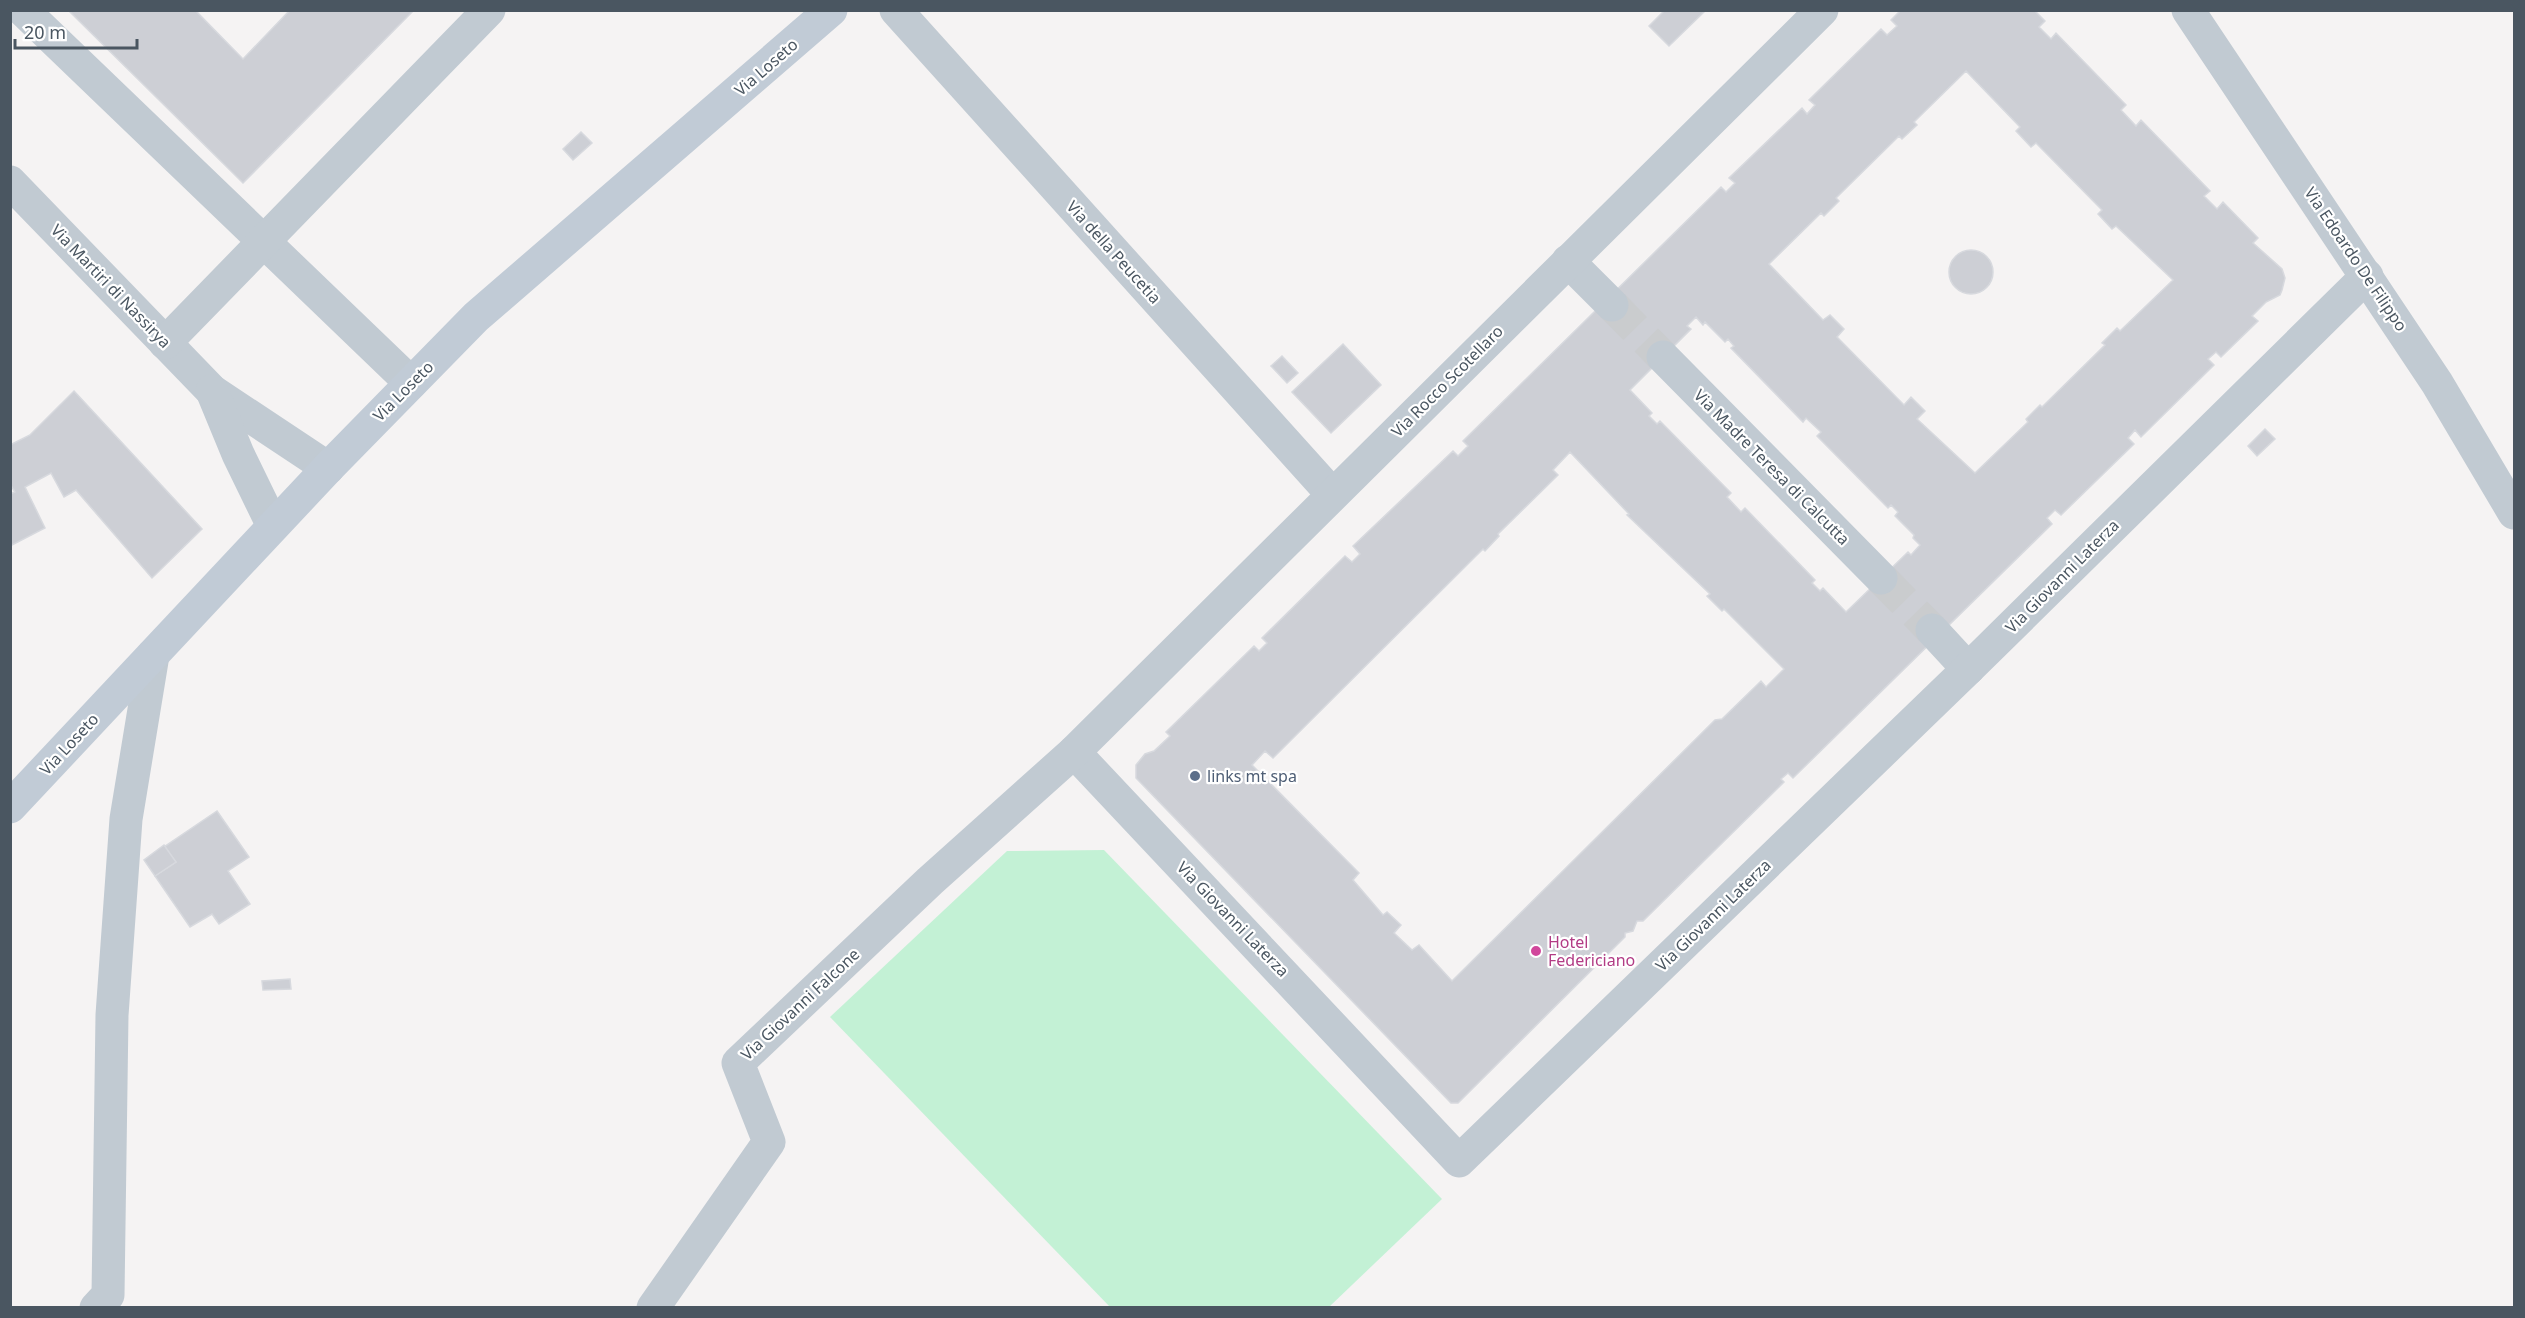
<svg xmlns="http://www.w3.org/2000/svg" width="2525" height="1318" viewBox="0 0 2525 1318" font-family="'Noto Sans',sans-serif">
<style>
.green{fill:#c3f1d5}
.building{fill:#cdcfd5;stroke:#d7d9de;stroke-width:1.5;fill-rule:evenodd}
.lines{fill:none;stroke-linecap:round;stroke-linejoin:round}
.minor-tunnel{stroke:#caccce;stroke-width:33;stroke-dasharray:33 16;stroke-linecap:butt}
.minor{stroke:#c1cad2;stroke-width:33}
.secondary{stroke:#c1cbd6;stroke-width:33}
.service-dot{fill:#5c6f8a;stroke:#fff;stroke-width:2}
.hotel-dot{fill:#d1479c;stroke:#fff;stroke-width:2}
.labels{text-anchor:middle;stroke-width:4.5;stroke-linejoin:round;paint-order:stroke}
.street-label{font-size:16px;fill:#4a5661;stroke:#fff}
.service-label{font-size:16px;fill:#4e5e75;stroke:#fff;text-anchor:start}
.hotel-label{font-size:16px;fill:#b23c85;stroke:#fff;text-anchor:start}
</style>
<rect width="100%" height="100%" fill="#f5f3f3"/>
<polygon class="green" points="1104,850 1442,1199 1329,1307 1110,1307 830,1017 1007,851"/>
<g class="building">
<polygon points="68,10 195,10 243,59 290,10 414,10 243,183"/>
<polygon points="1665,10 1706,10 1669,46 1649,26"/>
<path d="M1901 10H2034L2045 21 2039 27 2051 39 2056 33 2126 105 2121 110 2136 126 2141 120 2210 191 2204 196 2217 209 2223 202 2258 238 2253 243 2282 269 2285 278 2282 290 2280 295 2266 302 2252 316 2258 321 2221 357 2216 352 2208 359 2214 365 2141 437 2135 430 2128 438 2134 444 2061 515 2055 510 2047 518 2052 524 1793 778 1788 773 1781 779 1784 782 1643 921H1637L1633 931 1625 933V937L1458 1103H1451L1136 778V765L1145 754 1154 751 1170 736 1166 732 1254 646 1259 651 1267 643 1262 638 1345 556 1352 562 1360 554 1353 546 1453 451 1458 456 1468 446 1463 441 1721 187 1726 192 1735 183 1729 178 1802 108 1807 114 1815 105 1809 100 1881 29 1887 35 1897 26 1891 20ZM1966 71 2020 127 2016 131 2031 147 2036 143 2102 210 2098 214 2112 229 2116 226 2173 280 2120 331 2117 328 2102 343 2105 345 2042 407 2040 405 2026 419 2028 422 1975 473 1917 419 1925 411 1911 397 1904 405 1837 337 1844 329 1830 315 1823 320 1769 264 1821 213 1824 216 1839 201 1836 198 1899 136 1902 139 1917 125 1914 122ZM1696 317 1703 325 1705 322 1725 342 1728 339 1734 346 1731 348 1803 422 1806 418 1821 432 1817 436 1888 508 1891 505 1898 512 1895 516 1914 535 1913 538 1920 545 1911 555 1908 552 1846 612 1823 588 1820 591 1812 583 1815 580 1745 508 1741 512 1727 497 1731 493 1660 421 1657 424 1649 416 1652 413 1630 390 1691 329 1687 326ZM1570 452 1629 514 1627 515 1710 594 1707 596 1722 611 1724 609 1784 669 1766 687 1761 681 1722 719 1715 720 1452 981 1419 945 1412 950 1394 933 1401 925 1387 912 1383 915 1353 880 1359 873 1252 765 1265 751 1273 758 1483 549 1485 551 1499 536 1498 534 1558 475 1553 470Z"/>
<polygon points="581,132 592,143 573,160 563,149"/>
<circle cx="1971" cy="272" r="22"/>
<polygon points="1343,344 1381,385 1331,433 1292,392"/>
<polygon points="1282,356 1298,373 1287,383 1271,366"/>
<polygon points="74,391 202,529 152,578 76,490 64,497 51,473 25,487 45,528 10,546 10,494 15,492 10,484 10,445 30,435"/>
<polygon points="2265,429 2275,439 2257,456 2248,446"/>
<polygon points="217,811 249,857 228,871 250,904 219,924 212,914 190,927 155,876 176,862 164,847"/>
<polygon points="164,845 176,862 155,876 144,860"/>
<polygon points="290,979 291,989 263,990 262,981"/>
</g>
<g class="lines">
<g class="minor-tunnel">
<polyline points="1612,305 1663,357"/>
<polyline points="1881,578 1932,630"/>
</g>
<g class="minor">
<polyline points="23,10 411,383"/>
<polyline points="896,10 1332,494"/>
<polyline points="2188,10 2437,383 2514,513"/>
<polyline points="10,182 212,391 328,468"/>
<polyline points="1568,261 1612,305"/>
<polyline points="165,343 489,10"/>
<polyline points="1663,357 1881,578"/>
<polyline points="212,391 238,454 273,526"/>
<polyline points="1932,630 1968,669"/>
<polyline points="1074,752 1459,1161 1968,669 2367,276"/>
<polyline points="96,1308 108,1295 112,1015 126,819 153,655"/>
<polyline points="653,1308 769,1142 738,1063 930,881 1074,752 1822,10"/>
</g>
<polyline class="secondary" points="10,807 328,468 476,317 831,10"/>
</g>
<circle class="service-dot" cx="1195" cy="776" r="6"/>
<circle class="hotel-dot" cx="1536" cy="951" r="6"/>
<g class="labels">
<g class="street-label">
<text transform="translate(766 67) rotate(-41)" y="6">Via Loseto</text>
<text transform="translate(1114 252) rotate(48)" y="6">Via della Peucetia</text>
<text transform="translate(2356 259) rotate(56)" y="6">Via Edoardo De Filippo</text>
<text transform="translate(111 286) rotate(46)" y="6">Via Martiri di Nassirya</text>
<text transform="translate(1447 381) rotate(-45)" y="6">Via Rocco Scotellaro</text>
<text transform="translate(403 391) rotate(-45)" y="6">Via Loseto</text>
<text transform="translate(1772 467) rotate(45)" y="6">Via Madre Teresa di Calcutta</text>
<text transform="translate(2062 576) rotate(-45)" y="6">Via Giovanni Laterza</text>
<text transform="translate(69 744) rotate(-47)" y="6">Via Loseto</text>
<text transform="translate(1713 915) rotate(-44)" y="6">Via Giovanni Laterza</text>
<text transform="translate(1233 919) rotate(46)" y="6">Via Giovanni Laterza</text>
<text transform="translate(800 1004) rotate(-43)" y="6">Via Giovanni Falcone</text>
</g>
<g class="service-label">
<text x="1207" y="782">links mt spa</text>
</g>
<g class="hotel-label">
<text x="1548" y="948">Hotel<tspan x="1548" dy="18">Federiciano</tspan></text>
</g>
</g>
<rect width="2525" height="1318" fill="none" stroke="#4a5661" stroke-width="24"/>
<path d="M15 39v9h122v-9" fill="none" stroke="#4a5661" stroke-width="3"/>
<text x="24" y="39" font-size="18" fill="#4a5661" stroke="#ffffff" stroke-width="4.5" paint-order="stroke">20 m</text>
</svg>
